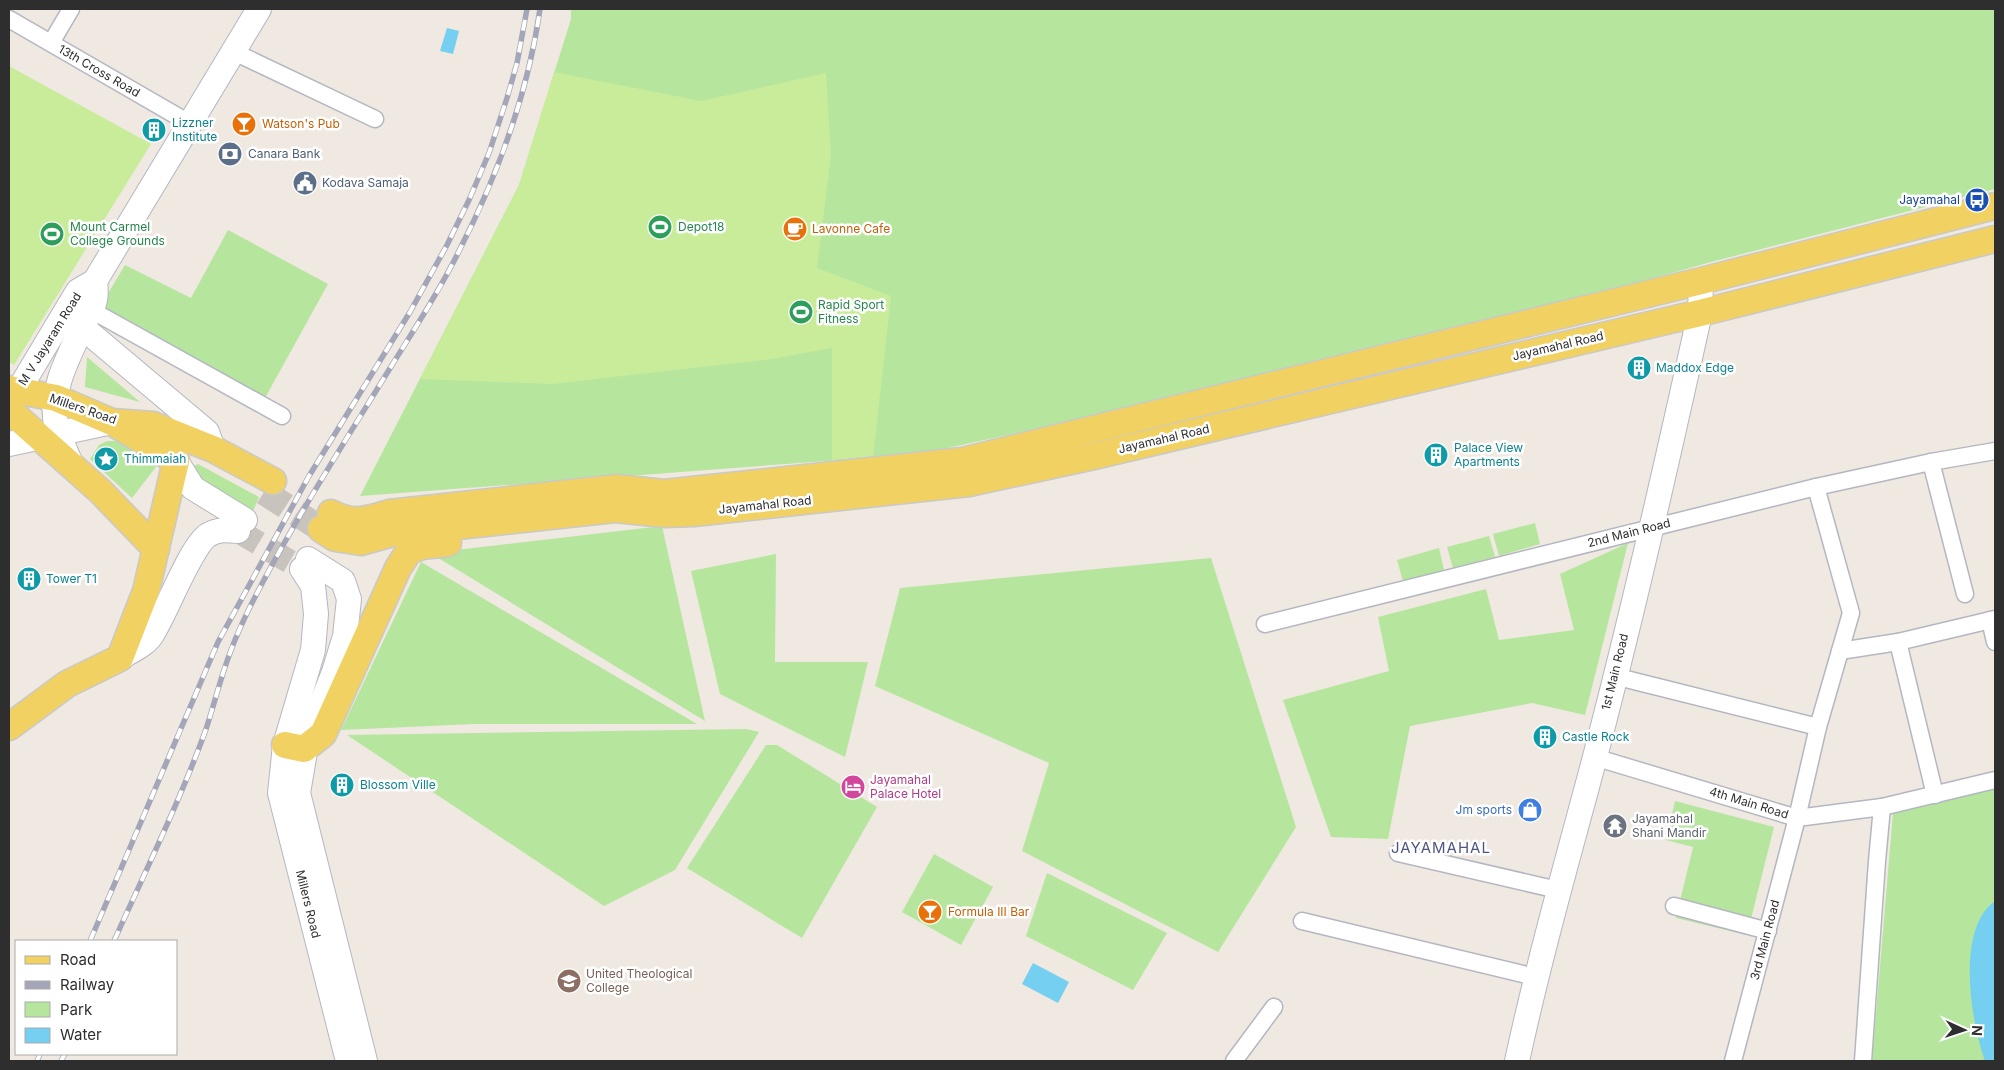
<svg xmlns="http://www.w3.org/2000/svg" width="2004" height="1070" viewBox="0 0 2004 1070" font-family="Inter,sans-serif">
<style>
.green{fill:#b6e59e}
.pitch{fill:#c9ec9a}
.water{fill:#75cff0}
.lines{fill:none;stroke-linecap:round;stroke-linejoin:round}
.secondary-tunnel{stroke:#c8c4bd;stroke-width:24;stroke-dasharray:24 12;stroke-linecap:butt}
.primary-tunnel{stroke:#c8c4bd;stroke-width:26;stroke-dasharray:26 13;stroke-linecap:butt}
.street-casing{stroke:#b4b7c1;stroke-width:19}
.secondary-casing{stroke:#b4b7c1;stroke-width:26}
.primary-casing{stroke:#c9c9c9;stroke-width:29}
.street{stroke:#fff;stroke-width:16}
.secondary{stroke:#fff;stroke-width:24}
.primary{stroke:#f2d163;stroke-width:26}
.rail-casing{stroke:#a3a6b8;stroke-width:5.5}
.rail{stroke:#fff;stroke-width:4;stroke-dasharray:11;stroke-linecap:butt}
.labels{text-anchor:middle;stroke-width:5;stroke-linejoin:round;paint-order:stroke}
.street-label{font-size:12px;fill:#2e2e2e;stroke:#fff}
.culture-label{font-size:12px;fill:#0d838f;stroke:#fff;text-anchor:start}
.food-label{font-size:12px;fill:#c56008;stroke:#fff;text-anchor:start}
.service-label{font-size:12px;fill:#4e5e75;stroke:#fff;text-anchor:start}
.transit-label{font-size:12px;fill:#164399;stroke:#fff;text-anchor:end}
.leisure-label{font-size:12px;fill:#27864d;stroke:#fff;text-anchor:start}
.hotel-label{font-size:12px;fill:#b23c85;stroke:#fff;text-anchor:start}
.shop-label{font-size:12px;fill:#366cbe;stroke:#fff;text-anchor:end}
.worship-label{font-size:12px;fill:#5b616d;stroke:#fff;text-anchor:start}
.education-label{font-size:12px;fill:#785e54;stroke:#fff;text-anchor:start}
.quarter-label{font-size:15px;letter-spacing:1px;fill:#4d5680;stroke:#fff}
</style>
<rect width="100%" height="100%" fill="#efe9e1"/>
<g class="green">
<polygon points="571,9 1995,9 1995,189 1711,262 1555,306 1524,310 1187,396 920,454 360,496 519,185 571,19"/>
<polygon points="228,230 328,284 265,398 98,310 125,265 191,298"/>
<polygon points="87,357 140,402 85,387"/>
<polygon points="107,441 122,441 159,463 132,498 90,459 99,445"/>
<polygon points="198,464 259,497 253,511 196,478 192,467"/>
<polygon points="1535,523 1540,544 1499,556 1493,534"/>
<polygon points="662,526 705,721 430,553"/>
<polygon points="1489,536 1495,557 1453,568 1447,547"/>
<polygon points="1628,543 1585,715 1532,703 1410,726 1388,839 1331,837 1283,700 1389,671 1378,617 1486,589 1499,640 1574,630 1560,574"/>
<polygon points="1439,548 1444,570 1403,581 1397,560"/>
<polygon points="776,554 775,662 868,662 845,757 720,694 691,571"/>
<polygon points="1211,558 1296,827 1218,952 1022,851 1049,763 875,686 900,588"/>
<polygon points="421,562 697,724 474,724 341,730"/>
<polygon points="746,729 759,732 675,870 604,906 347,735"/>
<polygon points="766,745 777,745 877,807 802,938 687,868"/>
<polygon points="1995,788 1995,1061 1872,1061 1893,813"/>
<polygon points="1675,801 1774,827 1747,935 1676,918 1693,847 1666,840"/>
<polygon points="934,854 993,887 961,945 902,912"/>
<polygon points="1047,873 1167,933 1133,990 1026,936"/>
</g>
<g class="pitch">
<polygon points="9,66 151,144 14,365 9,362"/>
<polygon points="554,72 701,101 826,73 831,155 817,268 891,296 873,457 832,460 832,348 772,359 552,384 420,379 519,185"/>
</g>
<g class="water">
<polygon points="447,28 459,31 453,54 440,51"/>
<path d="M1995 901V1061H1985C1971 1022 1955 929 1995 901Z"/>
<polygon points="1033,963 1069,982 1058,1003 1022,984"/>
</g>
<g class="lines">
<polyline class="secondary-tunnel" points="238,531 302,569"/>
<polyline class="primary-tunnel" points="264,492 321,529"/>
<defs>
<g id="street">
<polyline points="9,19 189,123"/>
<polyline points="51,43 71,9"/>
<polyline points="234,52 375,119"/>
<polyline points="91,310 282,416"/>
<polyline points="1931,462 1965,594"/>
<polyline points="1990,620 1995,642"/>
<polyline points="1265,624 1816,487 1931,462 1995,451"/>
<polyline points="1898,642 1935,795"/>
<polyline points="1840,651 1898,642 1995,619"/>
<polyline points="1614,676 1818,727"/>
<polyline points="1594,757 1797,818 1882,807 1995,780"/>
<polyline points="1398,853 1558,890"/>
<polyline points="1674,906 1768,931"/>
<polyline points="1302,921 1535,977"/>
<polyline points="1234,1061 1274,1007"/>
<polyline points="1733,1061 1797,818 1818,727 1851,613 1816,487"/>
<polyline points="1863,1061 1877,861 1882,807"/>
</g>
<g id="secondary">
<polyline points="82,327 207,432 213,449"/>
<polyline points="9,401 18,391 78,291 95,281 259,9"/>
<polyline points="9,444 112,422"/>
<polyline points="176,461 193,488 245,520"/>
<path d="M72 466C65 450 58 435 55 418 51 388 70 354 82 327 92 307 98 305 95 281"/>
<polyline points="308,559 343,581 349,599 345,636 334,672 307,740 298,793 365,1061"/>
<polyline points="302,569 313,586 316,614 313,650 285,745 280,793 348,1061"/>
<path d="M120 658C129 652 145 645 151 636 166 614 190 547 208 535 218 529 227 530 238 531"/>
<path d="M1517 1061C1537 969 1562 879 1587 787 1629 630 1665 471 1700 313L1701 281"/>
</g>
<g id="primary">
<polyline points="9,389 56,398 112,422 153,425 213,449 273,481"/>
<polyline points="9,410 100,491 156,549"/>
<polyline points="117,425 176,461"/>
<path d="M331 513C353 525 366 520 389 513L617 488 664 493 962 461 1701 281 1995 206"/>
<polyline points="321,529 335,538 361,542 393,533 615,509 665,514 694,513 969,483 1094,456 1700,313 1995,239"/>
<polyline points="9,727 67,684 120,658 146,591 176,461"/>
<polyline points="285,745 304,749 323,734 398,568 409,551 422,546 448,543"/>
</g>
</defs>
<use href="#street" class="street-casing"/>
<use href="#secondary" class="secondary-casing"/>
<use href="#primary" class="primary-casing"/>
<use href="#street" class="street"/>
<use href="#secondary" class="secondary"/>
<use href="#primary" class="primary"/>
<defs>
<g id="rail">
<polyline points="90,941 218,642 309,476 410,312 447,245 469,200 489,153 507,98 517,63 527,9"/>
<path d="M114 941C145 872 179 803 205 732 214 706 220 679 230 653 239 628 252 602 265 578 304 505 349 435 392 365 415 328 439 292 458 253 497 177 528 94 540 9"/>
<polyline points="37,1061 40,1054"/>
<polyline points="61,1061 65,1054"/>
</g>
</defs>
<use href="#rail" class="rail-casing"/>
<use href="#rail" class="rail"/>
</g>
<defs>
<symbol id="bar-disc" viewBox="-11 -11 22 22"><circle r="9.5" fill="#e8710a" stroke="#fff"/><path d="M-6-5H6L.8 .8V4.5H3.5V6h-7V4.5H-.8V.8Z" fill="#fff"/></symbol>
<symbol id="building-disc" viewBox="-11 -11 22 22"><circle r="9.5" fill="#0f9aa8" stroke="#fff"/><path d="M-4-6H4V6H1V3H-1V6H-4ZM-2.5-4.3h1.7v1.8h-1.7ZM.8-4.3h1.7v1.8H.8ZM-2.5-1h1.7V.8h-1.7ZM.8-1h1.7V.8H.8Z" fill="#fff"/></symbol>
<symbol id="bank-disc" viewBox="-11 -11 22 22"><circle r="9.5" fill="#5c6f8a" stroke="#fff"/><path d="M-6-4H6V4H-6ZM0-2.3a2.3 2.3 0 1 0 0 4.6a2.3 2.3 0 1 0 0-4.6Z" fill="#fff"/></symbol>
<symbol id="civic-disc" viewBox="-11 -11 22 22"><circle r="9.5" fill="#5c6f8a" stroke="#fff"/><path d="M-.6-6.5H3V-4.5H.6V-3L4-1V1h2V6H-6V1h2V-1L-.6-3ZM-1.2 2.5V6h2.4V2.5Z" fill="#fff"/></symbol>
<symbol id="bus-disc" viewBox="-11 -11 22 22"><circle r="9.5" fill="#1a4fb4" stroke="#fff"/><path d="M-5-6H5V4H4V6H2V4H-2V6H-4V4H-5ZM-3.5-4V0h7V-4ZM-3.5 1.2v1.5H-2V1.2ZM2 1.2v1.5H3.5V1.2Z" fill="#fff"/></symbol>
<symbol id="stadium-disc" viewBox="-11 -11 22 22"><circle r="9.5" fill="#2e9e5b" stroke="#fff"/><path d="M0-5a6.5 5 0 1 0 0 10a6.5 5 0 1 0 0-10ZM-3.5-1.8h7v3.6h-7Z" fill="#fff"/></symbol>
<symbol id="cafe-disc" viewBox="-11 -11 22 22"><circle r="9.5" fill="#e8710a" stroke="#fff"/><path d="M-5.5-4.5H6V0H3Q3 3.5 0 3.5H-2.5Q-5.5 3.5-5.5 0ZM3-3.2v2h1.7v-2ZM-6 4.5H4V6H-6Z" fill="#fff"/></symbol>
<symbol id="sight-disc" viewBox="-11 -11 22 22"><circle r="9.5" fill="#0f9aa8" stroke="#fff"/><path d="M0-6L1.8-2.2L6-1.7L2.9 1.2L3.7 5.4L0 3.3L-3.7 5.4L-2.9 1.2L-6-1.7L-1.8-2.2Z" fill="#fff"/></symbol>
<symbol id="hotel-disc" viewBox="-11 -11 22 22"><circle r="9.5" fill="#d1479c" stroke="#fff"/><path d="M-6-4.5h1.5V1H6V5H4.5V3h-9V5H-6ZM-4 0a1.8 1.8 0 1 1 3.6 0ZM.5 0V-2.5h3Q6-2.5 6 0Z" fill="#fff"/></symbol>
<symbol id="shop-disc" viewBox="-11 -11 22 22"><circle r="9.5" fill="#3f7fe0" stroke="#fff"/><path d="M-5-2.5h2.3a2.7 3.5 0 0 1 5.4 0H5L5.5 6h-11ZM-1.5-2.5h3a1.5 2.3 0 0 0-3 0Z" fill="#fff"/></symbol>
<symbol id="temple-disc" viewBox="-11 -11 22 22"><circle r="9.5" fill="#6b7280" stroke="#fff"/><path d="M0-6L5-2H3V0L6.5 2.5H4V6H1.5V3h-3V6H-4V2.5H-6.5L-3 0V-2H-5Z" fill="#fff"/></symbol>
<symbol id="university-disc" viewBox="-11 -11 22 22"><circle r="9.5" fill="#8d6e63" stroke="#fff"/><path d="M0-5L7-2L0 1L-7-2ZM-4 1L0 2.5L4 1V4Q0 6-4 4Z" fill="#fff"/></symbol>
</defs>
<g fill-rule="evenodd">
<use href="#bar-disc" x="230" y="110" width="28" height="28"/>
<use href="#building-disc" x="140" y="116" width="28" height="28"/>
<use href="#bank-disc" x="216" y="140" width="28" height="28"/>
<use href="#civic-disc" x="291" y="169" width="28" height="28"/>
<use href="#bus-disc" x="1963" y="186" width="28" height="28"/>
<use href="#stadium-disc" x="646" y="213" width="28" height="28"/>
<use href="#cafe-disc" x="781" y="215" width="28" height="28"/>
<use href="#stadium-disc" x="38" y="220" width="28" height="28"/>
<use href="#stadium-disc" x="787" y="298" width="28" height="28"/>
<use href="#building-disc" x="1625" y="354" width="28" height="28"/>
<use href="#building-disc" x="1422" y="441" width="28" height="28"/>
<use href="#sight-disc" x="92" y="445" width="28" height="28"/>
<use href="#building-disc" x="15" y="565" width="28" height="28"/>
<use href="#building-disc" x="1531" y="723" width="28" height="28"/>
<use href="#building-disc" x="328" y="771" width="28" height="28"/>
<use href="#hotel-disc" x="839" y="773" width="28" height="28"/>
<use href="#shop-disc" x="1516" y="796" width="28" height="28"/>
<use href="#temple-disc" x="1601" y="812" width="28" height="28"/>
<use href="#bar-disc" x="916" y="898" width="28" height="28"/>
<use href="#university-disc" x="555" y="967" width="28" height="28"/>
</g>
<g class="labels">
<g class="street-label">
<text transform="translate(99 71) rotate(30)" y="4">13th Cross Road</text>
<text transform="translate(50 339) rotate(-58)" y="4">M V Jayaram Road</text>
<text transform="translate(1558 346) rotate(-13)" y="4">Jayamahal Road</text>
<text transform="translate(83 409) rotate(19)" y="4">Millers Road</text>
<text transform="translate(1164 439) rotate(-13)" y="4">Jayamahal Road</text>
<text transform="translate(765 505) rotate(-6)" y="4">Jayamahal Road</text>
<text transform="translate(1629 533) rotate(-14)" y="4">2nd Main Road</text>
<text transform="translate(1615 672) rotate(-76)" y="4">1st Main Road</text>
<text transform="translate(1749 803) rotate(17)" y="4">4th Main Road</text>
<text transform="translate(308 904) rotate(76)" y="4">Millers Road</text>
<text transform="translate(1765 940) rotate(-75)" y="4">3rd Main Road</text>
</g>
<g class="culture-label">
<text x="172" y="127">Lizzner<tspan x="172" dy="14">Institute</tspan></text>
<text x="1656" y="372">Maddox Edge</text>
<text x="1454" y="452">Palace View<tspan x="1454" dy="14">Apartments</tspan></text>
<text x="124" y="463">Thimmaiah</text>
<text x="46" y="583">Tower T1</text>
<text x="1562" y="741">Castle Rock</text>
<text x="360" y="789">Blossom Ville</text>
</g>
<g class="food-label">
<text x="262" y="128">Watson's Pub</text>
<text x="812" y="233">Lavonne Cafe</text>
<text x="948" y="916">Formula III Bar</text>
</g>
<g class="service-label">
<text x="248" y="158">Canara Bank</text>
<text x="322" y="187">Kodava Samaja</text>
</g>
<g class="transit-label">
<text x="1960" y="204">Jayamahal</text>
</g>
<g class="leisure-label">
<text x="70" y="231">Mount Carmel<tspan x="70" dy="14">College Grounds</tspan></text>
<text x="678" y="231">Depot18</text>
<text x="818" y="309">Rapid Sport<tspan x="818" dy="14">Fitness</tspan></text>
</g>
<g class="hotel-label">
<text x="870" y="784">Jayamahal<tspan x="870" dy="14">Palace Hotel</tspan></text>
</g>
<g class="shop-label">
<text x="1512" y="814">Jm sports</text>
</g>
<g class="worship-label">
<text x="1632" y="823">Jayamahal<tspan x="1632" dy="14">Shani Mandir</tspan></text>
</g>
<g class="education-label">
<text x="586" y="978">United Theological<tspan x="586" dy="14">College</tspan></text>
</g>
<g class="quarter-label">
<text x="1441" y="853">JAYAMAHAL</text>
</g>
</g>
<rect width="2004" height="1070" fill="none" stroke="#2e2e2e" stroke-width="20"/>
<rect x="15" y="940" width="162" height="115" fill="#ffffff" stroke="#ababab"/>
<rect x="25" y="956" width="25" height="8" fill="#f2d163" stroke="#ababab"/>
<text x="60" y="965" font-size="15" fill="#2e2e2e">Road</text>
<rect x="25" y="981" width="25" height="8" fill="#a3a6b8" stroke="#ababab"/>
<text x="60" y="990" font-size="15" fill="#2e2e2e">Railway</text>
<rect x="25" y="1002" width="25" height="15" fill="#b6e59e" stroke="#ababab"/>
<text x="60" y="1015" font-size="15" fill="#2e2e2e">Park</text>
<rect x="25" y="1028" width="25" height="15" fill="#75cff0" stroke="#ababab"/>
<text x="60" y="1040" font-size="15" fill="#2e2e2e">Water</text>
<g transform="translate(1964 1030) rotate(93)" stroke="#ffffff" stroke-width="4" paint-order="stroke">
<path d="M0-4L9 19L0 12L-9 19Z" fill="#2e2e2e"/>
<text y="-8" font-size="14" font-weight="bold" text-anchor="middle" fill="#2e2e2e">N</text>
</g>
</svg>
